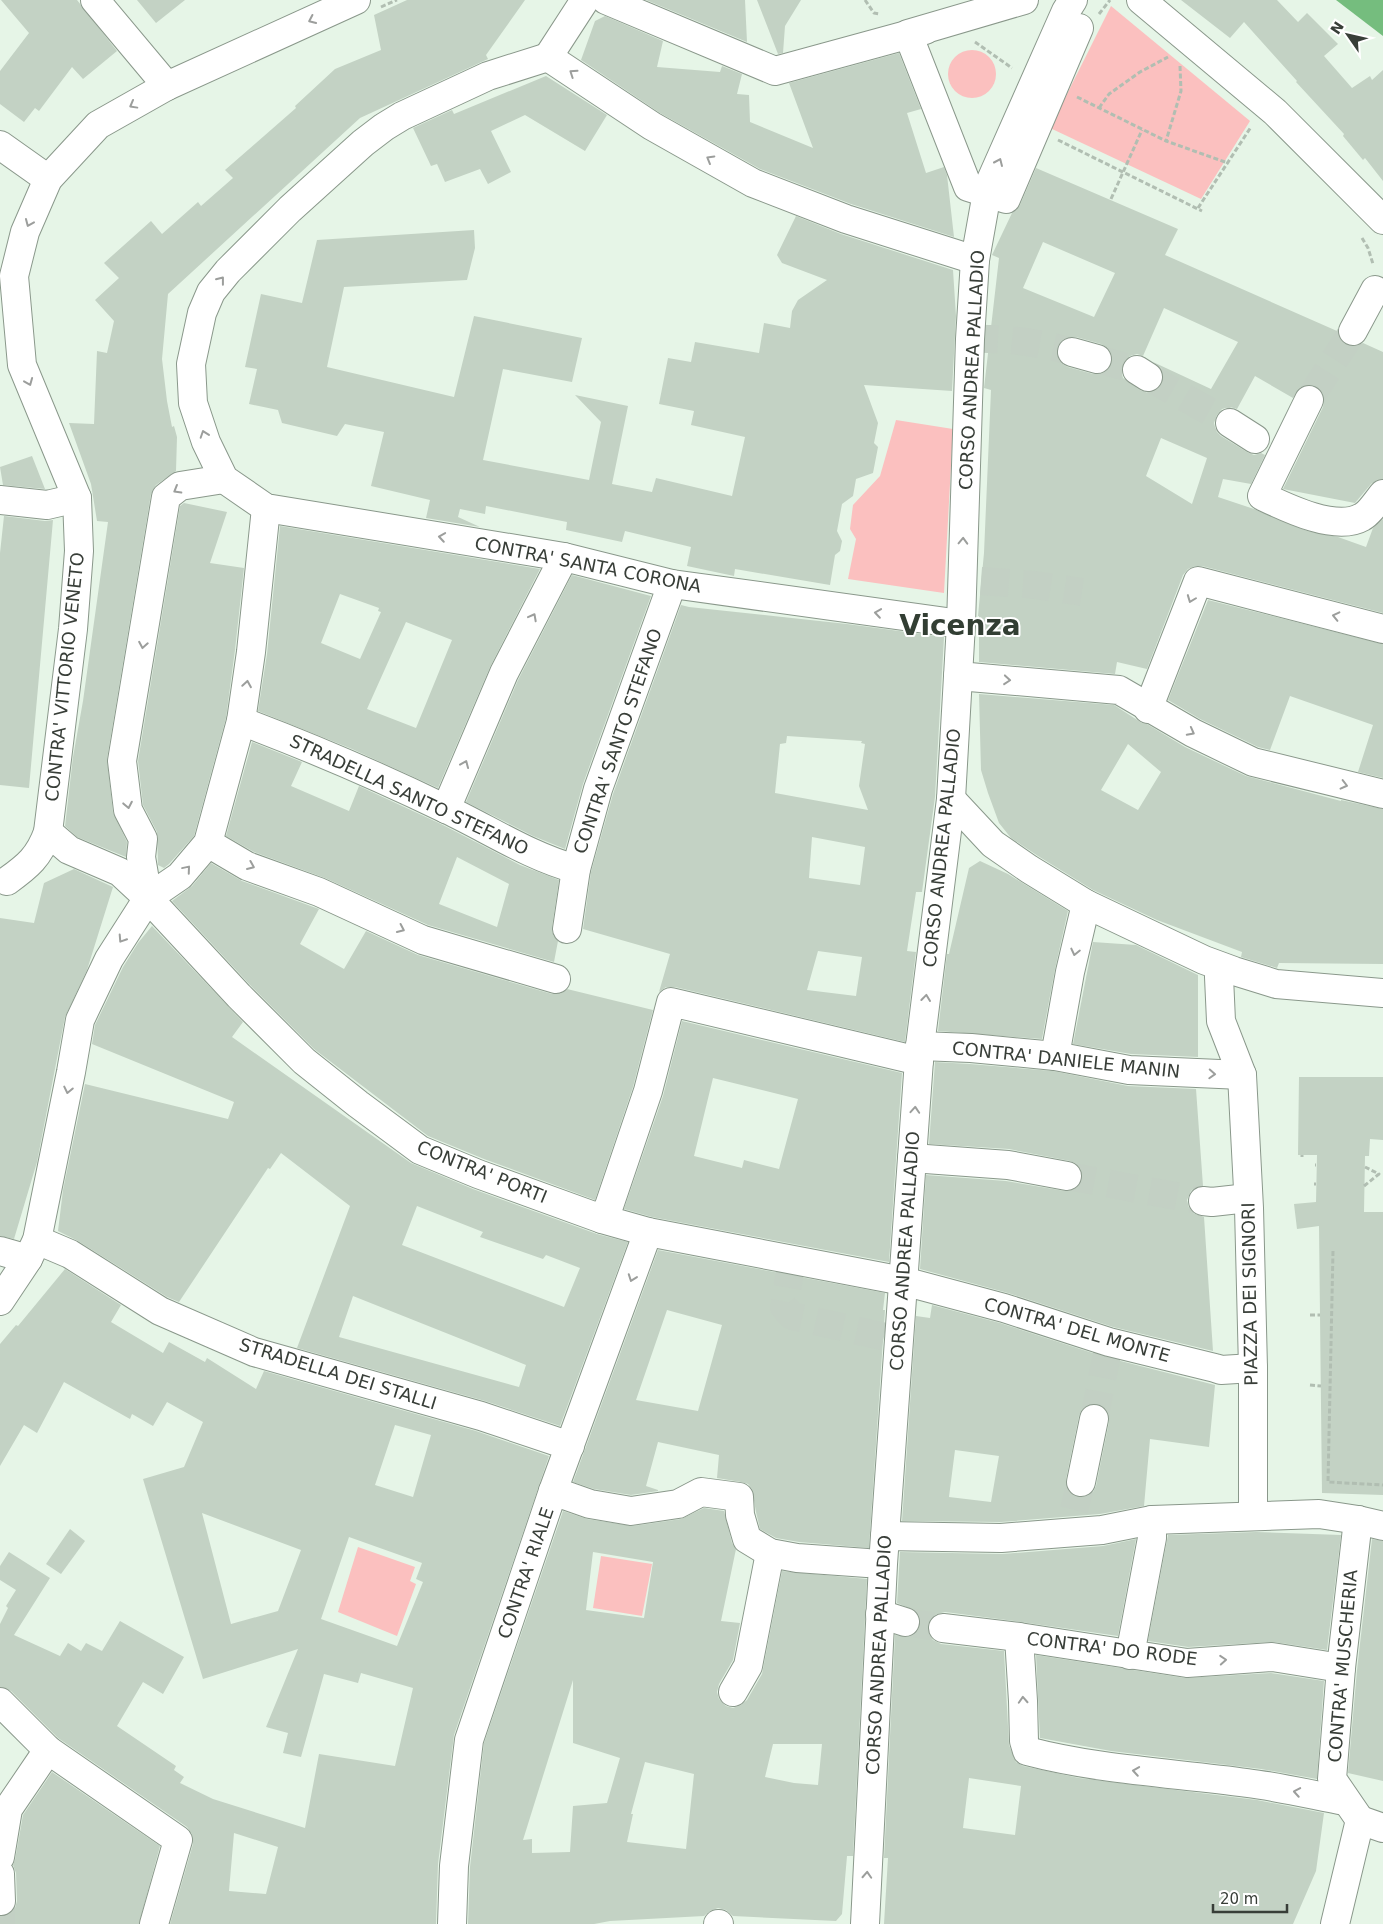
<svg xmlns="http://www.w3.org/2000/svg" width="1383" height="1924" viewBox="0 0 1383 1924" font-family="'DejaVu Sans',sans-serif">
<style>
.green{fill:#fbc0bf}
.water{fill:#75bd7e}
.building{fill:#c3d2c4;fill-rule:evenodd}
.lines{fill:none;stroke-linecap:round;stroke-linejoin:round}
.minor-tunnel{stroke:#c3d0c4;stroke-width:28;stroke-dasharray:28 14;stroke-linecap:butt}
.minor-casing{stroke:#8a988b;stroke-width:30}
.path{stroke:#b1beb2;stroke-width:3;stroke-dasharray:5 2.5;stroke-linecap:butt}
.minor{stroke:#fff;stroke-width:28}
.oneway{stroke:#9c9e9c}
.labels{text-anchor:middle;stroke-width:4;stroke-linejoin:round;paint-order:stroke}
.street-label{font-size:18px;fill:#383e38;stroke:#fff}
.town-label{font-size:28px;font-weight:bold;fill:#323e33;stroke:#fff}
</style>
<rect width="100%" height="100%" fill="#e6f5e7"/>
<g class="green">
<polygon points="1111,6 1250,121 1201,199 1050,128"/>
<circle cx="972" cy="74" r="24"/>
<polygon points="896,420 953,429 944,593 848,579 856,539 850,529 853,505 880,476"/>
<polygon points="358,1547 415,1567 410,1581 416,1584 397,1636 338,1612"/>
<polygon points="601,1556 652,1564 642,1616 593,1608"/>
</g>
<polygon class="water" points="1336,0 1383,0 1383,36"/>
<g class="building">
<polygon points="1,0 77,0 117,51 83,79 72,67 39,111 35,108 24,122 0,104 0,71 29,33"/>
<polygon points="137,0 185,0 156,23"/>
<polygon points="407,0 525,0 486,55 488,59 360,118 168,294 162,359 167,401 172,427 174,426 177,437 176,471 156,485 151,494 107,759 113,812 127,842 126,857 77,837 65,826 73,757 83,701 108,522 97,521 91,484 69,423 94,424 97,351 107,353 114,321 95,300 119,278 104,263 151,221 162,234 198,202 201,206 233,178 225,170 296,108 295,106 335,69 381,50 374,15"/>
<polygon points="646,0 745,0 747,42"/>
<polygon points="757,0 801,0 785,26 783,53 778,54"/>
<polygon points="1181,0 1277,0 1298,22 1307,13 1338,44 1324,56 1352,88 1370,76 1372,80 1383,70 1383,181 1365,158 1363,160 1343,136 1344,134 1296,82 1297,81 1244,22 1230,38"/>
<polygon points="605,16 663,41 657,67 720,72 722,66 742,74 737,94 749,95 750,122 813,148 789,83 899,53 921,109 907,113 926,173 944,167 947,175 954,237 851,204 760,169 660,113 581,60 595,21"/>
<polygon points="546,76 607,115 585,151 525,115 491,131 511,172 488,184 480,169 445,182 437,164 431,166 413,128 452,110 454,114"/>
<path d="M1036 168 1178 229 1165 255 1337 331 1340 340 1346 345 1354 347 1363 343 1383 352V479L1377 480 1371 484 1355 503 1283 489 1323 407 1324 398 1322 392 1316 386 1308 384 1301 387 1293 398 1255 376 1237 409 1230 407 1222 409 1217 415 1214 423 1216 431 1221 436 1247 452 1254 455 1261 453 1265 455 1251 484 1223 479 1218 497 1254 509 1307 531 1338 537 1366 547 1373 528 1383 519V613L1202 566H1195L1188 569 1183 575 1147 669 1117 662 1115 674 979 662V616H978L984 553 991 390 984 388 999 258 992 255 1012 213 1020 205ZM1043 242 1115 273 1094 317 1023 288ZM1164 308 1238 342 1211 389 1153 362 1162 369 1164 377 1161 385 1156 391 1148 393 1140 390 1123 378 1121 370 1124 362 1130 356 1137 354 1143 356ZM1069 337H1076L1101 344 1108 348 1112 356V364L1108 370 1101 374H1093L1068 367 1061 363 1057 355V347L1061 341ZM1161 438 1207 458 1192 504 1146 476Z"/>
<polygon points="796,216 841,234 953,270 956,316 952,391 864,385 878,423 874,443 878,447 873,473 856,479 853,496 842,504 837,531 842,541 840,551 835,555 830,585 735,569 734,576 687,566 691,547 625,531 622,542 566,530 567,522 486,506 485,514 460,509 458,517 480,527 426,518 430,500 371,486 384,432 345,424 337,436 282,423 278,410 249,404 257,369 245,367 261,294 302,303 317,240 474,230 475,248 467,280 344,287 327,367 454,397 474,316 582,338 572,382 503,369 483,460 589,480 601,422 575,395 628,406 612,484 652,492 656,478 732,496 745,437 691,425 694,411 659,404 668,358 691,362 695,342 759,353 764,323 790,328 792,311 798,300 827,280 782,263 777,255"/>
<polygon points="32,456 45,489 3,485 0,467"/>
<polygon points="184,503 227,512 210,563 244,568 235,650 226,718 194,836 169,864 164,868 158,865 157,832 143,805 138,761 180,506"/>
<polygon points="4,516 45,521 53,520 29,788 0,785 0,553"/>
<path d="M280 526 540 569 490 667 438 788 352 749 258 711 267 654ZM340 594 379 608 378 611 381 612 360 659 321 643ZM406 622 452 640 416 728 367 709Z"/>
<polygon points="572,575 651,596 583,784 565,849 533,836 466,802 518,680"/>
<polygon points="1208,600 1383,644 1383,778 1358,772 1373,725 1290,696 1270,750 1258,747 1200,719 1168,700"/>
<path d="M681 605 689 607 847 624 944 637 935 797 922 892H916L907 951 916 952 905 1042 675 987H666L659 992 670 954 583 929 591 872 613 794ZM787 736 862 741 861 743 865 744 859 786 868 810 775 793 780 744 786 743ZM812 837 865 847 860 885 809 878ZM818 951 862 957 856 996 807 990Z"/>
<path d="M979 694 1114 705 1142 723 1147 724 1185 747 1246 776 1341 801V800L1383 809V964L1279 963 1277 968 1241 957 1242 952 1157 920 1093 890 1038 856 1011 838 999 823 988 793 981 770ZM1128 744 1161 772 1138 810 1101 790Z"/>
<path d="M252 742 302 762 291 786 349 811 359 786 441 824 520 865 559 880 552 927 553 935 558 941 554 962 428 925 325 878 254 852 226 836ZM457 857 509 884 497 927 439 904Z"/>
<polygon points="980,861 1008,874 1068,911 1055,969 1042,1039 938,1031 947,954 949,954 969,868"/>
<polygon points="211,863 242,881 319,909 300,944 344,969 366,931 418,955 552,994 560,994 567,989 653,1010 633,1087 595,1200 484,1159 428,1136 314,1049 250,985 172,901 192,886"/>
<polygon points="74,869 113,887 87,970 65,1017 37,1162 14,1239 0,1236 0,918 34,923 44,883"/>
<path d="M152 926 243 1022 232 1037 411 1163 473 1189 597 1234 628 1242 560 1426 485 1401 297 1348 350 1206 281 1153 270 1169 268 1168 179 1302 167 1297 78 1241 58 1231 63 1190 85 1084 228 1119 234 1102 92 1044 95 1025 123 967 138 943ZM417 1206 483 1232 480 1237 543 1259 546 1255 580 1268 564 1307 402 1245ZM353 1296 526 1365 519 1387 339 1337Z"/>
<polygon points="1093,942 1136,945 1198,975 1198,1057 1131,1054 1073,1044"/>
<path d="M682 1021 902 1073 889 1262 652 1217 624 1209 663 1096ZM713 1078 798 1099 779 1169 744 1160 742 1168 694 1156Z"/>
<polygon points="935,1062 970,1064 1053,1071 1128,1086 1196,1089 1203,1186 1196,1187 1191,1191 1187,1200 1189,1208 1193,1213 1204,1217 1213,1351 1113,1327 1008,1293 920,1269 926,1175 1006,1181 1065,1191 1072,1191 1079,1186 1082,1178 1082,1171 1077,1164 1070,1161 1009,1149 929,1144"/>
<polygon points="1299,1077 1383,1077 1383,1140 1370,1139 1369,1156 1365,1156 1364,1212 1383,1212 1383,1495 1322,1493 1319,1226 1297,1229 1294,1204 1316,1202 1317,1155 1298,1155"/>
<path d="M658 1250 885 1293 883 1310H885L869 1548 799 1542 776 1538 760 1529 756 1512 752 1489 748 1484 741 1482 717 1478 719 1455 658 1442 646 1486 658 1490V1491L631 1495 594 1489 573 1482ZM667 1310 722 1325 698 1411 636 1400Z"/>
<path d="M65 1269 121 1305 111 1322 163 1353 169 1342 205 1362 207 1358 256 1389 264 1371 476 1431 549 1456 454 1735 438 1864 436 1924H170L193 1844 192 1834 187 1827 58 1738 11 1691 0 1687V1624L8 1608 6 1606 16 1590 0 1580V1566L9 1552 50 1578 14 1635 60 1656 68 1643 81 1651 86 1643 102 1651 120 1621 184 1657 163 1694 143 1682 117 1726 176 1766 174 1770 184 1777 180 1783 213 1799 305 1828 319 1754 395 1766 413 1688 361 1673 358 1683 324 1674 301 1757 283 1753 288 1733 266 1727 298 1649 203 1679 143 1479 184 1467 203 1422 167 1402 153 1426 132 1414 130 1419 64 1382 37 1433 24 1425 0 1466V1344L16 1325 18 1326ZM395 1425 431 1435 413 1497 375 1485ZM202 1513 301 1550 278 1611 231 1624ZM349 1537 422 1563 416 1579 423 1582 397 1646 321 1619ZM234 1833 278 1847 266 1894 229 1891Z"/>
<path d="M932 1305 1000 1323 1105 1357 1215 1385 1209 1447 1150 1439 1144 1506 1100 1514 1001 1522 902 1521 916 1316 930 1318ZM1089 1404H1097L1104 1407 1109 1414V1422L1096 1486 1093 1492 1086 1497H1078L1070 1493 1066 1486V1479L1079 1416 1082 1409ZM955 1450 999 1456 991 1502 949 1497Z"/>
<path d="M704 1508 724 1511 732 1543 736 1549 721 1621 740 1623 733 1660 719 1684 717 1692 719 1699 726 1706 733 1708 741 1705 747 1700 762 1674 782 1571 867 1579 853 1856H847L842 1914 836 1921 733 1916 726 1910 718 1908 710 1911 704 1916 610 1921 594 1924H468L470 1867 484 1743 563 1511 587 1519 633 1526 681 1519ZM593 1552 653 1562 644 1618 586 1610ZM573 1680V1743L620 1758 607 1803 573 1806 570 1852 532 1853V1839L523 1840ZM773 1744H822L818 1785 794 1783 765 1777ZM645 1762 694 1774 686 1849 627 1842 633 1814H631Z"/>
<polygon points="70,1529 85,1541 61,1574 46,1564"/>
<polygon points="1256,1532 1341,1535 1327,1650 1274,1642 1188,1647 1148,1641 1168,1535"/>
<path d="M1136 1539 1118 1636 1021 1622 945 1612 937 1614 931 1618 928 1626 929 1634 933 1640 941 1644 1004 1651 1009 1745 1016 1762 1023 1766 1079 1778 1257 1800 1324 1813 1316 1871 1293 1924H884L888 1858H884L895 1635 908 1637 915 1634 920 1627V1619L916 1611 897 1603 900 1552 1002 1554 1103 1546ZM969 1778 1021 1786 1015 1835 963 1828Z"/>
<polygon points="1372,1539 1383,1541 1383,1781 1348,1773 1357,1670"/>
<polygon points="1036,1655 1185,1678 1271,1673 1324,1681 1317,1779 1261,1769 1111,1751 1040,1738"/>
<polygon points="52,1772 160,1846 139,1924 0,1924 0,1916 10,1914 15,1908 17,1901 16,1873 13,1865 15,1860 23,1815"/>
</g>
<g class="lines">
<g class="minor-tunnel">
<path d="M970 339C1004 338 1039 342 1072 352"/>
<polyline points="1097,359 1137,370"/>
<polyline points="1148,377 1230,423"/>
<polyline points="1312,395 1353,331"/>
<polyline points="981,581 1035,585 1082,592"/>
<polyline points="1067,1176 1203,1201"/>
<polyline points="792,1260 784,1307 792,1316 899,1340"/>
<polyline points="1094,1419 1107,1354"/>
<polyline points="1074,1510 1081,1482"/>
<polyline points="905,1622 943,1628"/>
<polyline points="1,1901 1,1924"/>
</g>
<defs>
<g id="minor">
<polyline points="95,0 167,86"/>
<polyline points="606,0 775,71 925,30"/>
<polyline points="1024,0 908,34 968,187 1006,199 1079,28"/>
<polyline points="1141,0 1275,112 1383,220"/>
<polyline points="548,57 488,76 402,116 384,127 363,143 290,209 228,271 211,292 202,313 191,364 193,403 206,442 224,479 266,508 564,557 672,584 961,624"/>
<polyline points="548,57 652,126 753,183 846,219 975,260"/>
<polyline points="548,57 585,0"/>
<polyline points="0,145 48,179"/>
<polyline points="1353,331 1375,290"/>
<polyline points="1072,352 1097,359"/>
<polyline points="1137,370 1148,377"/>
<path d="M1309 400 1262 496C1287 508 1336 532 1362 517 1370 513 1377 501 1383 494"/>
<polyline points="1230,423 1255,439"/>
<polyline points="0,500 47,505 77,498"/>
<polyline points="958,676 1119,690 1193,733 1253,762 1383,794"/>
<polyline points="1148,709 1198,581 1383,629"/>
<path d="M241 721C310 747 382 778 448 810 490 830 531 857 576 869"/>
<polyline points="951,799 993,844 1029,869 1086,904 1204,960 1234,971 1276,984 1383,993"/>
<polyline points="446,809 504,673 564,557"/>
<polyline points="48,832 69,850 120,872 148,898 239,996 304,1061 358,1104 420,1150 478,1174 602,1219 648,1232 903,1281 1004,1308 1109,1342 1215,1368 1221,1370 1253,1368"/>
<polyline points="208,843 247,866 319,892 423,940 556,979"/>
<path d="M7 881C28 866 39 857 48 832L73 629 79 551 77 498 22 365 14 276 25 232 48 179 98 125 167 86 356 0"/>
<polyline points="148,898 141,857 143,839 128,810 122,761 166,497 180,486 224,479"/>
<polyline points="567,929 576,869 598,789 672,584"/>
<polyline points="1222,968 1219,977 1221,1021 1242,1075 1249,1208 1253,1368 1253,1516"/>
<polyline points="920,1046 971,1048 1055,1056 1129,1070 1242,1075"/>
<polyline points="1055,1056 1070,972 1086,904"/>
<polyline points="912,1158 1008,1165 1067,1176"/>
<polyline points="1203,1201 1212,1202 1248,1198"/>
<polyline points="602,1219 609,1206 648,1091 671,1002 919,1061"/>
<polyline points="37,1240 70,1254 160,1311 254,1352 481,1416 570,1446"/>
<polyline points="0,1251 28,1259"/>
<polyline points="0,1301 28,1259 37,1240 71,1072 80,1020 109,959 148,898 180,876 208,843 241,721 251,652 266,508"/>
<polyline points="1081,1482 1094,1419"/>
<polyline points="553,1491 590,1504 631,1511 678,1504 701,1492 739,1497 740,1515 747,1539 770,1553 797,1558 867,1563"/>
<polyline points="1358,1520 1341,1668 1332,1779 1360,1820"/>
<polyline points="885,1536 1001,1538 1102,1530 1152,1520 1319,1514 1358,1520 1383,1526"/>
<polyline points="880,1614 905,1622"/>
<polyline points="943,1628 1019,1637 1187,1663 1272,1657 1341,1668"/>
<path d="M1019 1637 1023 1701 1024 1741 1027 1751C1099 1770 1174 1773 1247 1783 1280 1787 1313 1795 1345 1801"/>
<polyline points="1130,1655 1152,1538 1152,1520"/>
<polyline points="733,1692 748,1666 770,1553"/>
<polyline points="0,1702 48,1750 178,1840 154,1924"/>
<polyline points="1360,1820 1383,1828"/>
<polyline points="0,1857 8,1809 48,1750"/>
<polyline points="0,1874 1,1901"/>
<polyline points="452,1924 454,1866 469,1740 553,1491 648,1232"/>
<polyline points="718,1924 719,1924"/>
<polyline points="865,1924 883,1564 920,1046 951,799 961,624 970,339 975,260 988,187 1066,11 1073,0"/>
<polyline points="1335,1924 1360,1820"/>
</g>
</defs>
<use href="#minor" class="minor-casing"/>
<g class="path">
<polyline points="865,0 874,13 880,14"/>
<polyline points="381,7 397,0"/>
<polyline points="1099,14 1110,0"/>
<polyline points="975,42 1012,68"/>
<polyline points="1180,66 1181,91 1166,141 1228,163"/>
<polyline points="1077,97 1166,141"/>
<polyline points="1099,108 1109,94 1140,72 1168,57"/>
<polyline points="1058,140 1202,211"/>
<polyline points="1111,199 1142,130"/>
<polyline points="1198,208 1251,127"/>
<polyline points="1362,238 1368,248 1373,264"/>
<polyline points="1302,1155 1302,1157"/>
<polyline points="1315,1165 1316,1165"/>
<polyline points="1314,1184 1316,1184"/>
<polyline points="1364,1186 1379,1174 1365,1167"/>
<polyline points="1333,1251 1328,1482 1383,1485"/>
<polyline points="1310,1315 1320,1315"/>
<polyline points="1310,1385 1321,1386"/>
</g>
<use href="#minor" class="minor"/>
</g>
<defs><path id="oneway-chevron" d="M-2-3.5L2.5 0L-2 3.5" fill="none" stroke-width="1.6" stroke-linecap="round" stroke-linejoin="round" transform="scale(1.25)"/></defs>
<g class="oneway">
<use href="#oneway-chevron" transform="translate(312 20) rotate(155)"/>
<use href="#oneway-chevron" transform="translate(573 73) rotate(-146)"/>
<use href="#oneway-chevron" transform="translate(133 105) rotate(151)"/>
<use href="#oneway-chevron" transform="translate(710 159) rotate(-150)"/>
<use href="#oneway-chevron" transform="translate(999 162) rotate(-66)"/>
<use href="#oneway-chevron" transform="translate(29 223) rotate(113)"/>
<use href="#oneway-chevron" transform="translate(221 280) rotate(-52)"/>
<use href="#oneway-chevron" transform="translate(29 382) rotate(68)"/>
<use href="#oneway-chevron" transform="translate(204 434) rotate(-109)"/>
<use href="#oneway-chevron" transform="translate(177 490) rotate(150)"/>
<use href="#oneway-chevron" transform="translate(442 537) rotate(-171)"/>
<use href="#oneway-chevron" transform="translate(963 541) rotate(-88)"/>
<use href="#oneway-chevron" transform="translate(1191 599) rotate(111)"/>
<use href="#oneway-chevron" transform="translate(878 613) rotate(-172)"/>
<use href="#oneway-chevron" transform="translate(1336 616) rotate(-167)"/>
<use href="#oneway-chevron" transform="translate(533 617) rotate(-62)"/>
<use href="#oneway-chevron" transform="translate(143 645) rotate(100)"/>
<use href="#oneway-chevron" transform="translate(1007 680) rotate(5)"/>
<use href="#oneway-chevron" transform="translate(247 684) rotate(-81)"/>
<use href="#oneway-chevron" transform="translate(1191 732) rotate(28)"/>
<use href="#oneway-chevron" transform="translate(465 764) rotate(-67)"/>
<use href="#oneway-chevron" transform="translate(1344 785) rotate(14)"/>
<use href="#oneway-chevron" transform="translate(128 805) rotate(79)"/>
<use href="#oneway-chevron" transform="translate(251 866) rotate(23)"/>
<use href="#oneway-chevron" transform="translate(187 869) rotate(-50)"/>
<use href="#oneway-chevron" transform="translate(401 929) rotate(25)"/>
<use href="#oneway-chevron" transform="translate(122 939) rotate(123)"/>
<use href="#oneway-chevron" transform="translate(1075 952) rotate(103)"/>
<use href="#oneway-chevron" transform="translate(926 998) rotate(-83)"/>
<use href="#oneway-chevron" transform="translate(1212 1074) rotate(3)"/>
<use href="#oneway-chevron" transform="translate(68 1090) rotate(102)"/>
<use href="#oneway-chevron" transform="translate(915 1110) rotate(-86)"/>
<use href="#oneway-chevron" transform="translate(632 1278) rotate(110)"/>
<use href="#oneway-chevron" transform="translate(1223 1660) rotate(-4)"/>
<use href="#oneway-chevron" transform="translate(1023 1700) rotate(-93)"/>
<use href="#oneway-chevron" transform="translate(1136 1771) rotate(-171)"/>
<use href="#oneway-chevron" transform="translate(1297 1792) rotate(-170)"/>
<use href="#oneway-chevron" transform="translate(867 1875) rotate(-87)"/>
</g>
<g class="labels">
<g class="street-label">
<text transform="translate(972 370) rotate(-87)" y="6">CORSO ANDREA PALLADIO</text>
<text transform="translate(588 565) rotate(11)" y="6">CONTRA' SANTA CORONA</text>
<text transform="translate(65 677) rotate(-84)" y="6">CONTRA' VITTORIO VENETO</text>
<text transform="translate(618 741) rotate(-71)" y="6">CONTRA' SANTO STEFANO</text>
<text transform="translate(409 795) rotate(25)" y="6">STRADELLA SANTO STEFANO</text>
<text transform="translate(942 848) rotate(-84)" y="6">CORSO ANDREA PALLADIO</text>
<text transform="translate(1066 1060) rotate(6)" y="6">CONTRA' DANIELE MANIN</text>
<text transform="translate(482 1172) rotate(22)" y="6">CONTRA' PORTI</text>
<text transform="translate(905 1251) rotate(-86)" y="6">CORSO ANDREA PALLADIO</text>
<text transform="translate(1250 1294) rotate(-91)" y="6">PIAZZA DEI SIGNORI</text>
<text transform="translate(1077 1330) rotate(16)" y="6">CONTRA' DEL MONTE</text>
<text transform="translate(338 1374) rotate(17)" y="6">STRADELLA DEI STALLI</text>
<text transform="translate(526 1573) rotate(-71)" y="6">CONTRA' RIALE</text>
<text transform="translate(1112 1649) rotate(7)" y="6">CONTRA' DO RODE</text>
<text transform="translate(879 1655) rotate(-87)" y="6">CORSO ANDREA PALLADIO</text>
<text transform="translate(1343 1666) rotate(-85)" y="6">CONTRA' MUSCHERIA</text>
</g>
<g class="town-label">
<text x="960" y="635">Vicenza</text>
</g>
</g>
<g transform="translate(1348 35) rotate(304)" stroke="#ffffff" stroke-width="4" paint-order="stroke">
<path d="M0-4L9 19L0 12L-9 19Z" fill="#383e38"/>
<text y="-8" font-size="14" font-weight="bold" text-anchor="middle" fill="#383e38">N</text>
</g>
<path d="M1213 1904v8h74v-8" fill="none" stroke="#383e38" stroke-width="2.5"/>
<text x="1220" y="1904" font-size="15" fill="#383e38" stroke="#ffffff" stroke-width="4" paint-order="stroke">20 m</text>
</svg>
